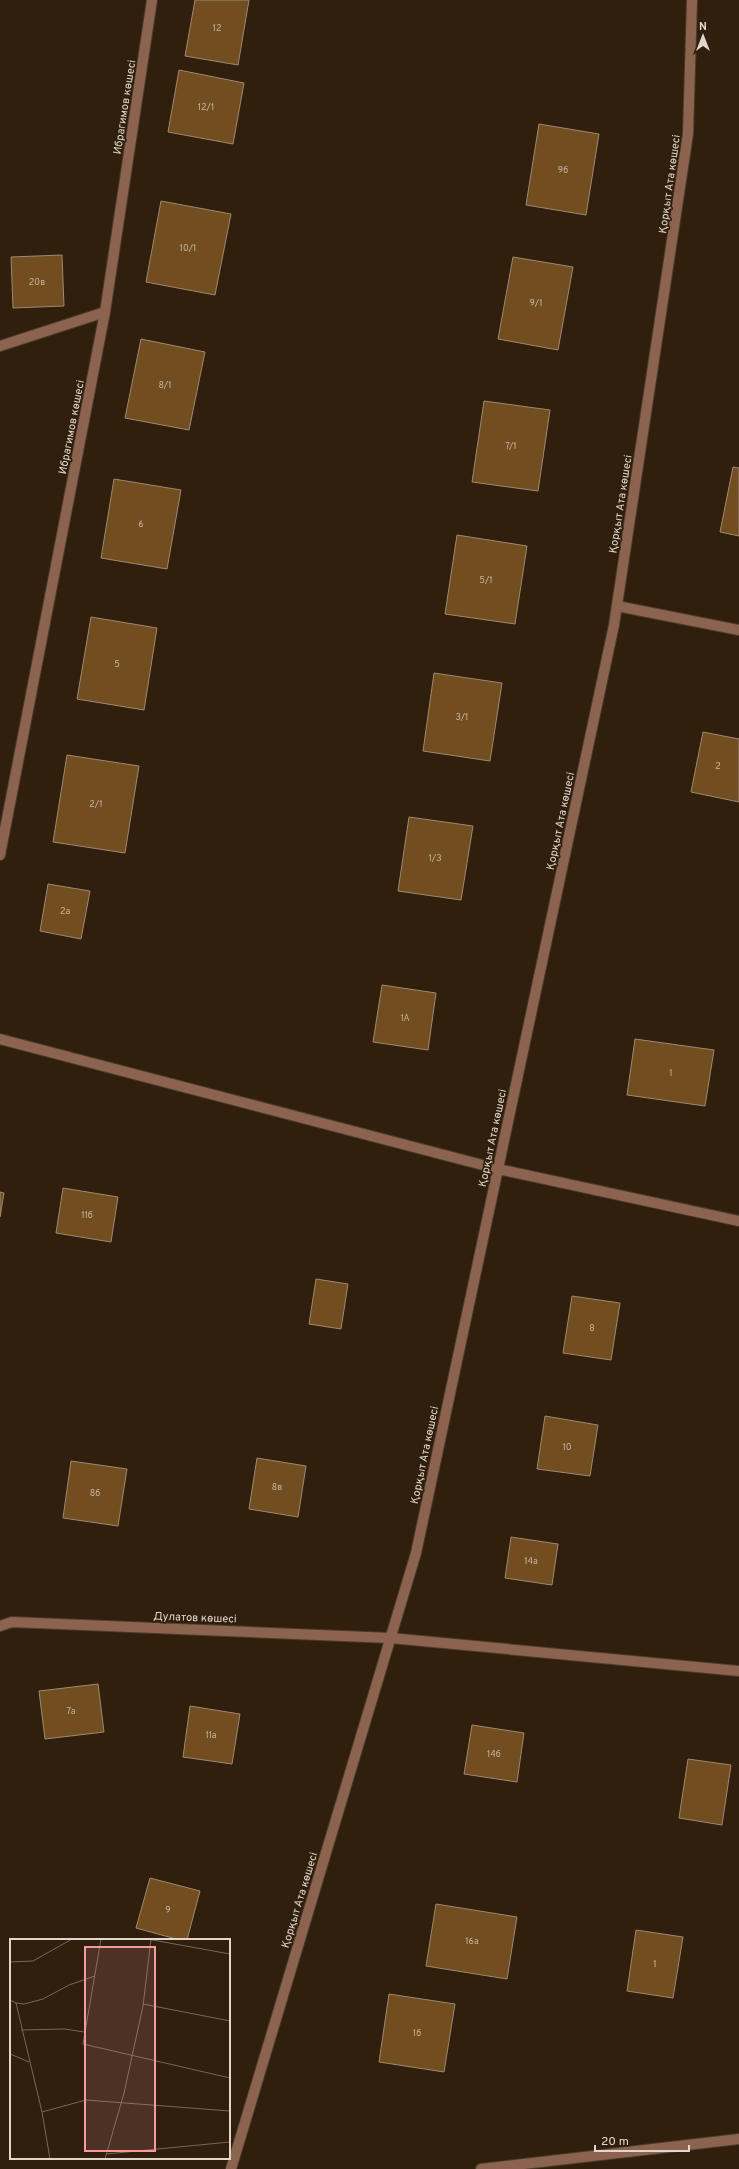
<svg xmlns="http://www.w3.org/2000/svg" width="739" height="2169" viewBox="0 0 739 2169" font-family="Overpass,sans-serif">
<style>
.building{fill:#724d20;stroke:#9e8974}
.lines{fill:none;stroke-linecap:round;stroke-linejoin:round}
.minor-casing{stroke:#4b3c2b;stroke-width:12}
.minor{stroke:#8c634e;stroke-width:10}
.labels{text-anchor:middle;stroke-width:3.5;stroke-linejoin:round;paint-order:stroke}
.number-label{font-size:9px;fill:#c5b4a0}
.street-label{font-size:11px;fill:#e1d6cb;stroke:#2f1f0c}
.inset-road{fill:none;stroke:#766858;stroke-width:1}
.view{fill:#f59b9e;fill-opacity:0.15;stroke:#f59b9e;stroke-width:2}
.inset-edge{fill:none;stroke:#e1d6cb;stroke-width:2}
</style>
<rect width="100%" height="100%" fill="#2f1f0c"/>
<g class="building">
<polygon points="195,0 249,0 238,65 185,56"/>
<polygon points="179,70 244,83 233,144 168,132"/>
<polygon points="539,124 599,134 586,215 526,205"/>
<polygon points="161,201 231,214 215,295 146,282"/>
<polygon points="62,255 64,306 13,308 11,257"/>
<polygon points="513,257 573,267 558,350 498,339"/>
<polygon points="141,339 205,352 189,430 125,418"/>
<polygon points="484,401 550,410 538,491 472,482"/>
<polygon points="733,467 739,468 739,536 720,532"/>
<polygon points="114,479 181,490 167,569 101,558"/>
<polygon points="457,535 527,546 515,624 445,614"/>
<polygon points="91,617 157,628 144,710 77,699"/>
<polygon points="434,673 502,683 490,761 423,751"/>
<polygon points="703,732 739,739 739,802 691,792"/>
<polygon points="67,755 139,766 125,853 53,842"/>
<polygon points="409,817 473,826 461,900 398,891"/>
<polygon points="48,884 90,891 81,939 40,931"/>
<polygon points="382,985 436,993 428,1050 373,1042"/>
<polygon points="635,1039 714,1050 705,1106 627,1095"/>
<polygon points="63,1188 118,1197 111,1242 56,1233"/>
<polygon points="0,1192 4,1193 0,1217"/>
<polygon points="316,1279 348,1284 341,1329 309,1324"/>
<polygon points="572,1296 620,1303 611,1360 563,1353"/>
<polygon points="545,1416 598,1425 590,1476 537,1469"/>
<polygon points="257,1458 306,1466 298,1517 249,1509"/>
<polygon points="71,1461 127,1469 118,1526 63,1518"/>
<polygon points="511,1537 558,1544 552,1585 505,1578"/>
<polygon points="98,1684 104,1732 45,1739 39,1691"/>
<polygon points="190,1706 240,1714 232,1764 183,1757"/>
<polygon points="472,1725 524,1733 517,1782 464,1774"/>
<polygon points="688,1759 731,1765 722,1825 679,1818"/>
<polygon points="150,1878 200,1891 187,1940 180,1940 136,1928"/>
<polygon points="436,1904 517,1917 507,1979 426,1966"/>
<polygon points="636,1930 683,1937 673,1998 627,1991"/>
<polygon points="389,1994 455,2004 444,2072 379,2062"/>
</g>
<g class="lines">
<defs>
<g id="minor">
<polyline points="0,346 105,312"/>
<polyline points="617,606 739,630"/>
<polyline points="0,855 105,312 152,0"/>
<polyline points="0,1039 498,1169 739,1221"/>
<polyline points="0,1626 12,1622 390,1638 739,1671"/>
<polyline points="231,2169 416,1553 614,625 688,134 692,0"/>
<polyline points="481,2169 739,2139"/>
</g>
</defs>
<use href="#minor" class="minor-casing"/>
<use href="#minor" class="minor"/>
</g>
<g class="labels">
<g class="number-label">
<text x="217" y="31">12</text>
<text x="206" y="110">12/1</text>
<text x="563" y="173">9б</text>
<text x="188" y="251">10/1</text>
<text x="37" y="285">20в</text>
<text x="536" y="306">9/1</text>
<text x="165" y="388">8/1</text>
<text x="511" y="449">7/1</text>
<text x="141" y="527">6</text>
<text x="486" y="583">5/1</text>
<text x="117" y="667">5</text>
<text x="462" y="720">3/1</text>
<text x="718" y="769">2</text>
<text x="96" y="807">2/1</text>
<text x="435" y="861">1/3</text>
<text x="65" y="914">2а</text>
<text x="405" y="1021">1А</text>
<text x="671" y="1076">1</text>
<text x="87" y="1218">11б</text>
<text x="592" y="1331">8</text>
<text x="567" y="1450">10</text>
<text x="277" y="1490">8в</text>
<text x="95" y="1496">8б</text>
<text x="531" y="1564">14а</text>
<text x="71" y="1714">7а</text>
<text x="211" y="1738">11а</text>
<text x="494" y="1757">14б</text>
<text x="168" y="1913">9</text>
<text x="472" y="1944">16а</text>
<text x="655" y="1967">1</text>
<text x="417" y="2036">1б</text>
</g>
<g class="street-label">
<text transform="translate(124 107) rotate(-81)" y="4">Ибрагимов көшесі</text>
<text transform="translate(669 184) rotate(-82)" y="4">Қорқыт Ата көшесі</text>
<text transform="translate(71 427) rotate(-79)" y="4">Ибрагимов көшесі</text>
<text transform="translate(620 504) rotate(-81)" y="4">Қорқыт Ата көшесі</text>
<text transform="translate(560 821) rotate(-78)" y="4">Қорқыт Ата көшесі</text>
<text transform="translate(492 1138) rotate(-78)" y="4">Қорқыт Ата көшесі</text>
<text transform="translate(424 1455) rotate(-78)" y="4">Қорқыт Ата көшесі</text>
<text transform="translate(195 1617) rotate(2)" y="4">Дулатов көшесі</text>
<text transform="translate(299 1900) rotate(-73)" y="4">Қорқыт Ата көшесі</text>
</g>
</g>
<g transform="translate(10 1939)">
<rect width="220" height="220" fill="#2f1f0c"/>
<path class="inset-road" d="M91 0 73 105 220 139M137 0 220 15M0 23 23 22 62 0M0 61 6 64 32 173 40 220M6 64 14 65 33 60 59 46 85 37M133 65 220 82M11 91 55 90 74 93M0 115 19 123M32 173 76 161 220 172M96 215 220 203M95 220 114 154 133 67 141 0"/>
<path class="view" d="M75 8H145V212H75Z"/>
<rect width="220" height="220" class="inset-edge"/>
</g>
<g transform="translate(703 36)" stroke="#2f1f0c" stroke-width="3" paint-order="stroke">
<path d="M0-3L7 15L0 10L-7 15Z" fill="#e1d6cb"/>
<text y="-6" font-size="11" font-weight="bold" text-anchor="middle" fill="#e1d6cb">N</text>
</g>
<path d="M595 2145v6h94v-6" fill="none" stroke="#e1d6cb" stroke-width="2"/>
<text x="601" y="2145" font-size="12" fill="#e1d6cb" stroke="#2f1f0c" stroke-width="3" paint-order="stroke">20 m</text>
</svg>
